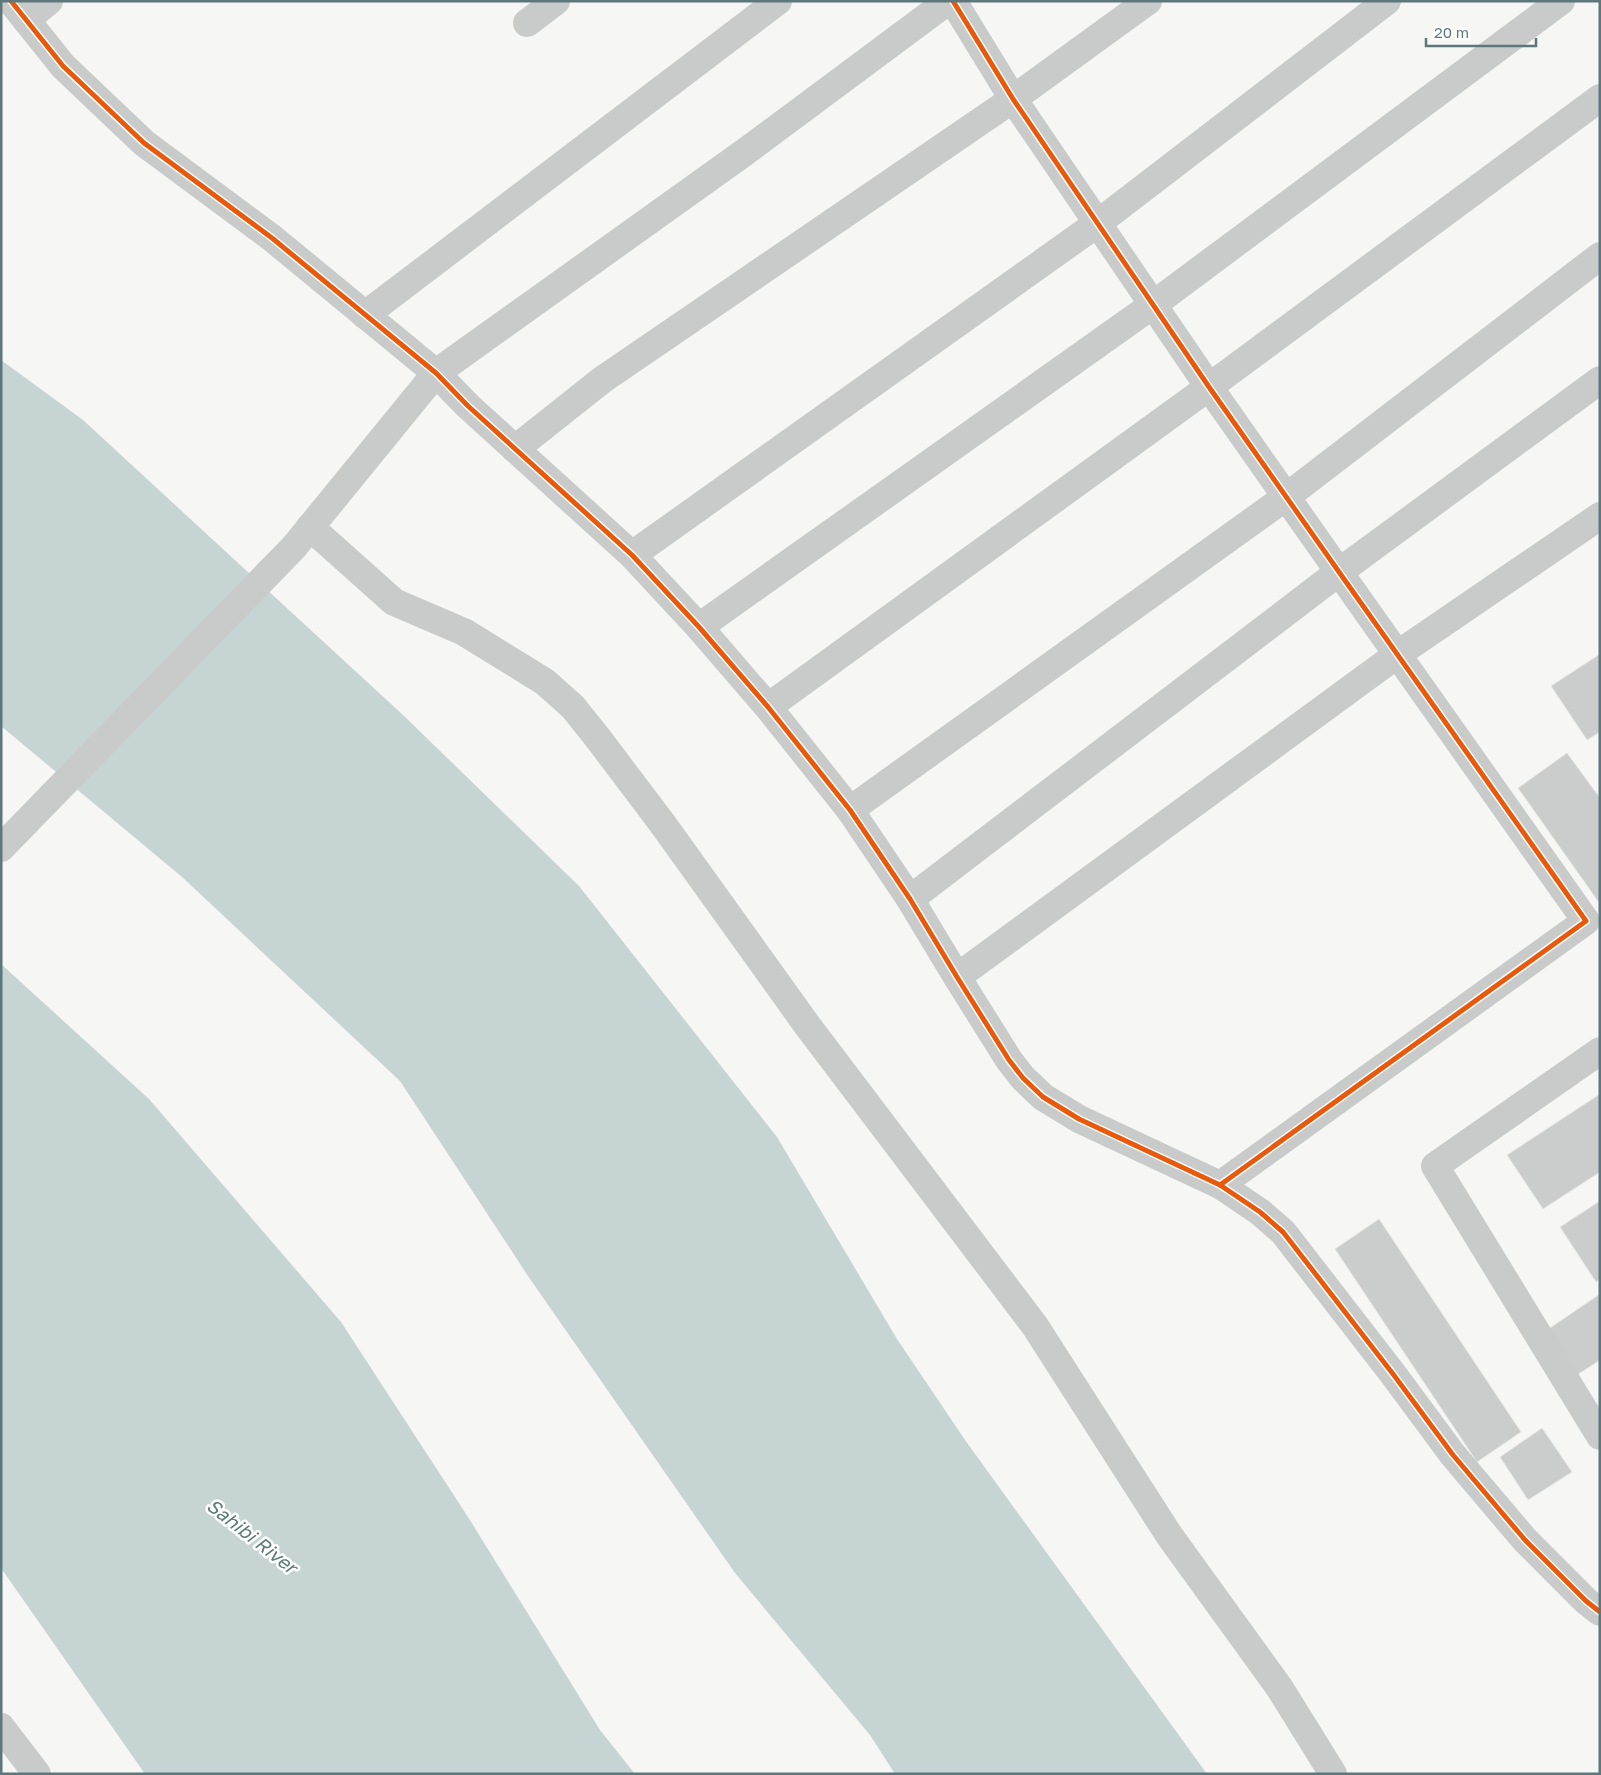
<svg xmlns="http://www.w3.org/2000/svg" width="1601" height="1775" viewBox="0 0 1601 1775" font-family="'Golos Text',sans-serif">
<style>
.water{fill:#c7d4d4}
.building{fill:#cbcdcd;stroke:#e6e6e4}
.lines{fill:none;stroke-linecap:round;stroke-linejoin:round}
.minor{stroke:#c8cbca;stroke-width:28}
.cycleway-casing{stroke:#fff;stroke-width:8}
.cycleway{stroke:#e8590c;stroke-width:5}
.labels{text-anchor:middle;stroke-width:5;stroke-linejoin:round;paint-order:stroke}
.water-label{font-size:19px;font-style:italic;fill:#5c7b79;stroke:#fff}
</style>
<rect width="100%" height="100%" fill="#f6f6f5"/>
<g class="water">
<polygon points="1,360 83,420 403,715 579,886 777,1137 897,1339 965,1440 1207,1774 895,1774 870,1735 735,1573 530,1279 400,1081 182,877 1,726"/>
<polygon points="1,964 149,1099 341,1322 468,1517 600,1730 635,1774 145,1774 1,1568"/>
</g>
<g class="building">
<polygon points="1600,654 1600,732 1587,740 1551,686"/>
<polygon points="1567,753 1600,798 1600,904 1518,788"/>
<polygon points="1600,1094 1600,1172 1543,1209 1507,1155"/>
<polygon points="1600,1201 1600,1279 1596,1282 1560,1227"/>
<polygon points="1379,1219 1521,1432 1477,1462 1335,1249"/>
<polygon points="1600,1294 1600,1360 1577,1375 1547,1330"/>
<polygon points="1542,1428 1572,1472 1528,1500 1500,1457"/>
</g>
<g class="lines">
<g class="minor">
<polyline points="11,1 63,66 144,143 272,238 436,373 468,406 632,555 699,627 768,707 850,810 910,899 957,977 1009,1060 1023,1078 1043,1097 1079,1119 1220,1185 1260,1212 1283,1232 1393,1374 1453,1455 1525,1540 1586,1601 1600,1612"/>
<polyline points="953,1 1013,99 1209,387 1339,572 1586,921 1220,1185"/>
<polyline points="26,20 49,1"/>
<polyline points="527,23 556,1"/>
<polyline points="365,315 778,1"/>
<polyline points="515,449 602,380 1013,99 1148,1"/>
<polyline points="310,527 394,602 464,632 545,682 573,707 597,737 662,823 807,1025 1035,1326 1169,1535 1279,1687 1333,1774"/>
<polyline points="632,555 1098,223 1387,1"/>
<polyline points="699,627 1154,304 1561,1"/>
<polyline points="768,707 1209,387 1600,98"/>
<polyline points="850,810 1286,497 1600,256"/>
<polyline points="1,848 294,547 436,373 745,152 948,1"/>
<polyline points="910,899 1339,572 1600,380"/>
<polyline points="957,977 1398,654 1600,516"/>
<polyline points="1600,1051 1435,1166 1600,1436"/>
<polyline points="1,1727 37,1774"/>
</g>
<defs>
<g id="cycleway">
<polyline points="11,1 63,66 144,143 272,238 436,373 468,406 632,555 699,627 768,707 850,810 910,899 957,977 1009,1060 1023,1078 1043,1097 1079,1119 1220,1185 1260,1212 1283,1232 1393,1374 1453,1455 1525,1540 1586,1601 1600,1612"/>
<polyline points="953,1 1013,99 1209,387 1339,572 1586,921 1220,1185"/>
</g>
</defs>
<use href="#cycleway" class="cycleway-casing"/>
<use href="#cycleway" class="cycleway"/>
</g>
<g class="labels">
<g class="water-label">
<text transform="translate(252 1536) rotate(38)" y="7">Sahibi River</text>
</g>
</g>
<rect width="1601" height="1775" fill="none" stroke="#5d777a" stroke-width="5"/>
<path d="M1426 38v8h110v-8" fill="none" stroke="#5d777a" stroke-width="2.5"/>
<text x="1434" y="38" font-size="15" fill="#5d777a" stroke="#ffffff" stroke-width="4" paint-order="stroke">20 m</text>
</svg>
